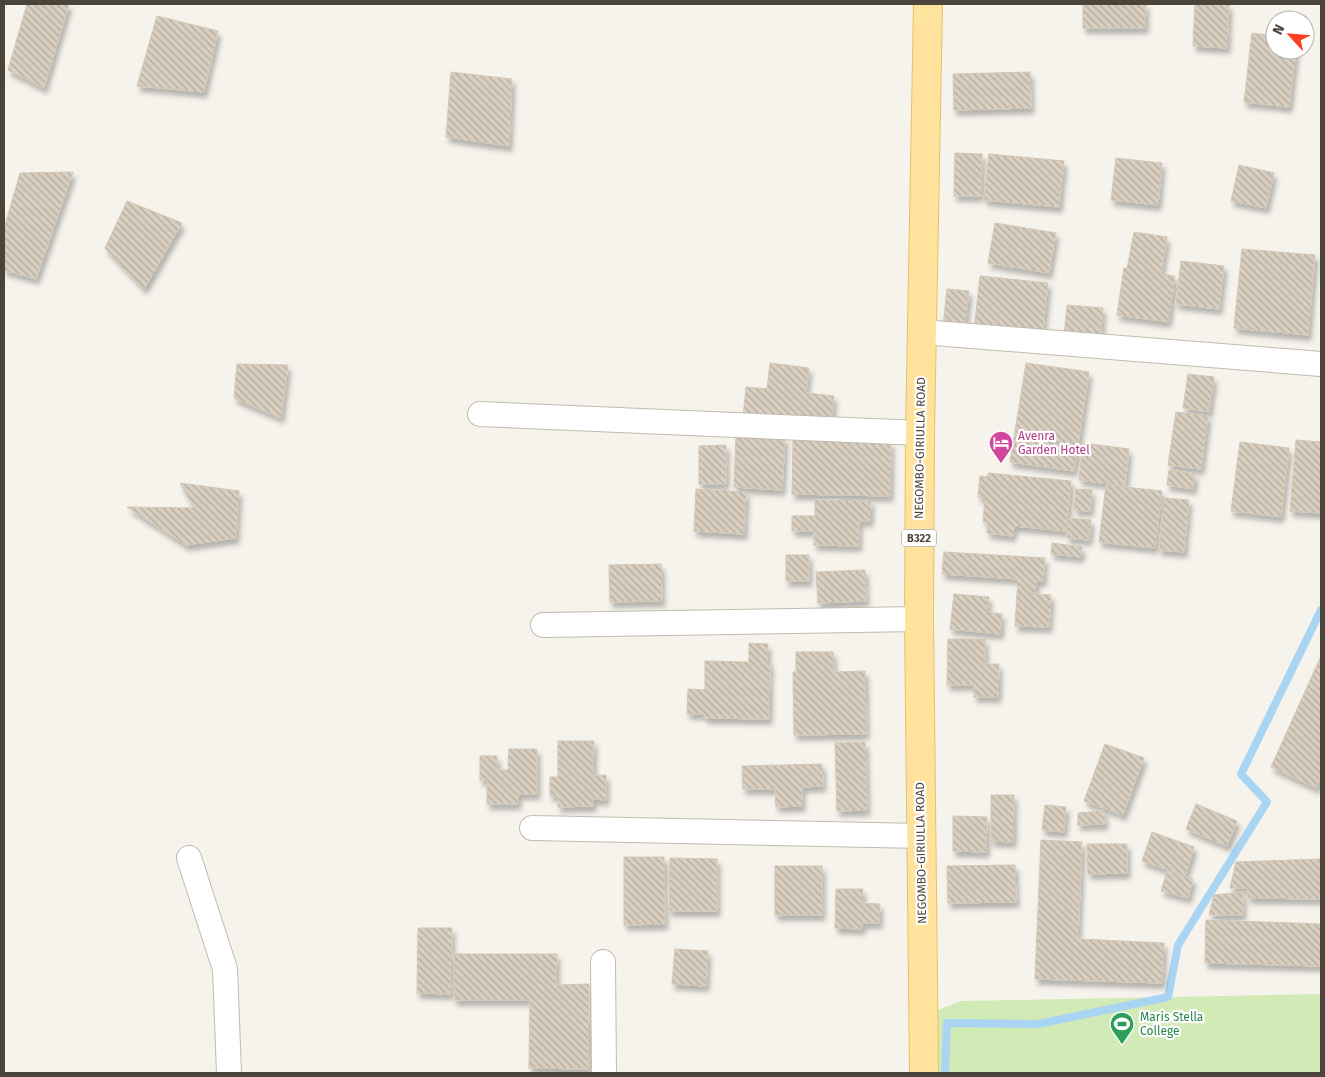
<svg xmlns="http://www.w3.org/2000/svg" width="1325" height="1077" viewBox="0 0 1325 1077" font-family="'Fira Sans',sans-serif">
<style>
.garden{fill:#d2eab5}
.lines{fill:none;stroke-linecap:round;stroke-linejoin:round}
.stream{stroke:#a9d4f2;stroke-width:8}
.building{fill:url(#building-back-hatch);stroke:#d3c7b4;filter:url(#shadow)}
.street-casing{stroke:#c2bbae;stroke-width:26}
.primary-casing{stroke:#e6c16a;stroke-width:30}
.street{stroke:#fff;stroke-width:24}
.primary{stroke:#ffe39c;stroke-width:28}
.labels{text-anchor:middle;stroke-width:4.5;stroke-linejoin:round;paint-order:stroke}
.shield{fill:#fff;stroke:#817c74;stroke-width:1}
.shield-label{font-size:11px;font-weight:bold;fill:#4b4439}
.hotel-label{font-size:12px;fill:#b23c85;stroke:#fff;text-anchor:start}
.street-label{font-size:12px;fill:#4b4439;stroke:#fff}
.leisure-label{font-size:12px;fill:#27864d;stroke:#fff;text-anchor:start}
</style>
<defs>
<pattern id="building-back-hatch" width="6" height="6" patternUnits="userSpaceOnUse" patternTransform="scale(1.25)"><rect width="6" height="6" fill="#d8cfc1"/><path d="M-1 5l2 2M0 0l6 6M5-1l2 2" fill="none" stroke="#b1aa9e"/></pattern>
<filter id="shadow"><feDropShadow dx="3" dy="5.5" stdDeviation="2.5" flood-color="#0004"/></filter>
</defs>
<rect width="100%" height="100%" fill="#f6f3ec"/>
<polygon class="garden" points="1321,994 1321,1073 924,1073 923,1016 961,1001"/>
<g class="lines">
<polyline class="stream" points="945,1073 947,1023 1038,1024 1168,997 1178,945 1267,802 1241,774 1321,610"/>
</g>
<g class="building">
<polygon points="27,4 69,4 44,88 8,70"/>
<polygon points="1083,4 1146,4 1145,28 1083,28"/>
<polygon points="1195,4 1229,4 1227,48 1193,46"/>
<polygon points="157,16 218,31 204,92 137,86"/>
<polygon points="1252,33 1275,36 1275,50 1296,50 1289,107 1244,102"/>
<polygon points="451,72 512,79 509,146 446,137"/>
<polygon points="1030,72 1031,108 954,110 953,74"/>
<polygon points="955,153 982,154 981,196 954,196"/>
<polygon points="989,154 1064,161 1059,207 984,200"/>
<polygon points="1116,158 1162,163 1158,205 1111,200"/>
<polygon points="1239,165 1274,173 1266,208 1231,201"/>
<polygon points="73,172 36,279 4,270 4,229 20,173"/>
<polygon points="127,201 182,223 144,289 105,248"/>
<polygon points="995,223 1056,233 1049,273 988,263"/>
<polygon points="1134,232 1167,237 1161,274 1175,276 1168,322 1117,315 1124,268 1127,269"/>
<polygon points="1242,249 1315,255 1308,335 1234,328"/>
<polygon points="1181,261 1224,266 1219,309 1176,304"/>
<polygon points="980,276 1048,283 1042,338 974,331"/>
<polygon points="947,289 969,291 964,330 943,327"/>
<polygon points="1067,305 1103,308 1100,340 1064,337"/>
<polygon points="770,363 809,368 806,393 834,396 831,426 743,418 746,387 767,389"/>
<polygon points="1026,363 1089,372 1074,471 1010,462"/>
<polygon points="237,364 288,365 281,418 234,398"/>
<polygon points="1188,374 1214,377 1209,412 1183,408"/>
<polygon points="1176,412 1208,416 1201,469 1168,465"/>
<polygon points="736,435 785,438 782,490 734,487"/>
<polygon points="793,440 891,442 890,496 792,494"/>
<polygon points="1296,440 1321,442 1321,513 1290,511"/>
<polygon points="1240,442 1289,448 1281,517 1231,511"/>
<polygon points="1083,443 1129,449 1125,486 1079,480"/>
<polygon points="726,445 726,484 699,484 699,446"/>
<polygon points="1169,470 1195,474 1193,489 1167,485"/>
<polygon points="988,473 1071,481 1066,531 1014,526 1013,536 987,533 988,522 983,522 985,498 978,497 980,476 988,477"/>
<polygon points="180,483 239,491 236,538 186,545 127,507 194,508"/>
<polygon points="1106,485 1162,491 1155,548 1099,542"/>
<polygon points="696,489 746,492 744,534 694,531"/>
<polygon points="1076,489 1092,490 1090,511 1074,510"/>
<polygon points="1164,498 1189,500 1184,552 1159,550"/>
<polygon points="815,500 871,501 870,521 859,521 859,546 814,545 814,531 792,531 792,516 815,516"/>
<polygon points="1068,518 1091,520 1089,540 1067,538"/>
<polygon points="1052,543 1082,547 1081,557 1051,554"/>
<polygon points="944,552 1045,558 1043,581 1036,581 1035,594 1051,595 1049,627 1015,626 1018,579 942,574"/>
<rect x="786" y="555" width="23" height="26"/>
<polygon points="661,564 662,601 610,602 609,565"/>
<polygon points="865,570 866,601 818,603 816,572"/>
<polygon points="954,594 989,597 987,612 1002,614 1000,634 950,629"/>
<polygon points="948,639 985,639 985,664 999,664 998,697 974,697 974,685 947,685"/>
<polygon points="749,643 768,644 767,662 770,662 769,719 704,718 705,714 687,714 688,689 705,690 705,661 749,662"/>
<polygon points="796,652 833,652 834,672 865,671 866,734 794,735 793,672 796,672"/>
<polygon points="1321,656 1321,776 1316,788 1271,767"/>
<polygon points="558,741 594,741 593,776 606,775 606,800 593,799 593,806 558,807 558,796 550,796 550,777 558,777"/>
<polygon points="865,742 867,810 837,811 835,743"/>
<polygon points="1105,744 1144,758 1123,815 1084,801"/>
<polygon points="509,749 537,749 537,794 518,794 518,804 487,804 487,780 480,780 480,756 497,756 497,770 508,770"/>
<polygon points="822,764 823,786 802,787 802,806 776,807 775,789 743,789 742,766"/>
<polygon points="991,795 1014,795 1013,842 991,841"/>
<polygon points="1196,804 1237,821 1227,846 1186,829"/>
<polygon points="1045,805 1066,807 1064,832 1042,830"/>
<polygon points="1104,811 1105,824 1078,825 1078,813"/>
<polygon points="953,816 987,817 986,852 953,851"/>
<polygon points="1152,832 1194,847 1185,876 1142,861"/>
<polygon points="1041,840 1082,842 1078,939 1164,943 1162,983 1035,979"/>
<polygon points="1087,844 1127,844 1127,873 1088,874"/>
<polygon points="624,857 664,857 665,924 624,925"/>
<polygon points="670,858 717,859 717,911 669,911"/>
<polygon points="1321,859 1321,899 1248,898 1247,888 1230,888 1236,862"/>
<polygon points="1015,865 1016,902 948,903 947,866"/>
<rect x="775" y="866" width="47" height="49"/>
<polygon points="1167,871 1193,879 1188,898 1161,891"/>
<polygon points="836,889 863,889 862,903 880,904 879,923 862,923 862,929 835,928"/>
<polygon points="1243,892 1243,915 1209,915 1214,895"/>
<polygon points="1206,920 1321,924 1321,966 1205,963"/>
<polygon points="418,928 452,928 451,994 417,993"/>
<polygon points="675,949 708,951 706,986 672,984"/>
<polygon points="454,954 557,954 556,985 589,984 588,1069 529,1068 530,1000 454,1000"/>
</g>
<g class="lines">
<defs>
<g id="street">
<polyline points="922,332 1321,364"/>
<polyline points="480,414 920,433"/>
<polyline points="543,625 919,619"/>
<polyline points="532,828 921,836"/>
<polyline points="189,858 225,969 229,1073"/>
<polyline points="603,962 604,1073"/>
</g>
<polyline id="primary" points="924,1073 919,619 920,433 928,4"/>
</defs>
<use href="#street" class="street-casing"/>
<use href="#primary" class="primary-casing"/>
<use href="#street" class="street"/>
<use href="#primary" class="primary"/>
</g>
<defs>
<symbol id="hotel-pin" viewBox="-11 -11 22 30"><path d="M0 17L-7.5 6A9.5 9.5 0 1 1 7.5 6Z" fill="#d1479c" stroke="#fff"/><path d="M-6-4.5h1.5V1H6V5H4.5V3h-9V5H-6ZM-4 0a1.8 1.8 0 1 1 3.6 0ZM.5 0V-2.5h3Q6-2.5 6 0Z" fill="#fff"/></symbol>
<symbol id="stadium-pin" viewBox="-11 -11 22 30"><path d="M0 17L-7.5 6A9.5 9.5 0 1 1 7.5 6Z" fill="#2e9e5b" stroke="#fff"/><path d="M0-5a6.5 5 0 1 0 0 10a6.5 5 0 1 0 0-10ZM-3.5-1.8h7v3.6h-7Z" fill="#fff"/></symbol>
</defs>
<g fill-rule="evenodd">
<use href="#hotel-pin" x="987" y="429" width="28" height="38"/>
<use href="#stadium-pin" x="1108" y="1010" width="28" height="38"/>
</g>
<g class="labels">
<rect class="shield" x="901.5" y="529.5" width="35" height="17" rx="4"/>
<g class="shield-label">
<text x="919" y="542">B322</text>
</g>
<g class="hotel-label">
<text x="1018" y="440">Avenra<tspan x="1018" dy="14">Garden Hotel</tspan></text>
</g>
<g class="street-label">
<text transform="translate(920 448) rotate(-89)" y="4">NEGOMBO-GIRIULLA ROAD</text>
<text transform="translate(921 853) rotate(-91)" y="4">NEGOMBO-GIRIULLA ROAD</text>
</g>
<g class="leisure-label">
<text x="1140" y="1021">Maris Stella<tspan x="1140" dy="14">College</tspan></text>
</g>
</g>
<rect width="1325" height="1077" fill="none" stroke="#4b4439" stroke-width="10"/>
<g transform="translate(1290 35) rotate(296)"><circle r="24" fill="#ffffff" stroke="#b7b4b0"/>
<path d="M0-4L9 19L0 12L-9 19Z" fill="#fc3f1d"/>
<text y="-8" font-size="14" font-weight="bold" text-anchor="middle" fill="#4b4439">N</text>
</g>
</svg>
